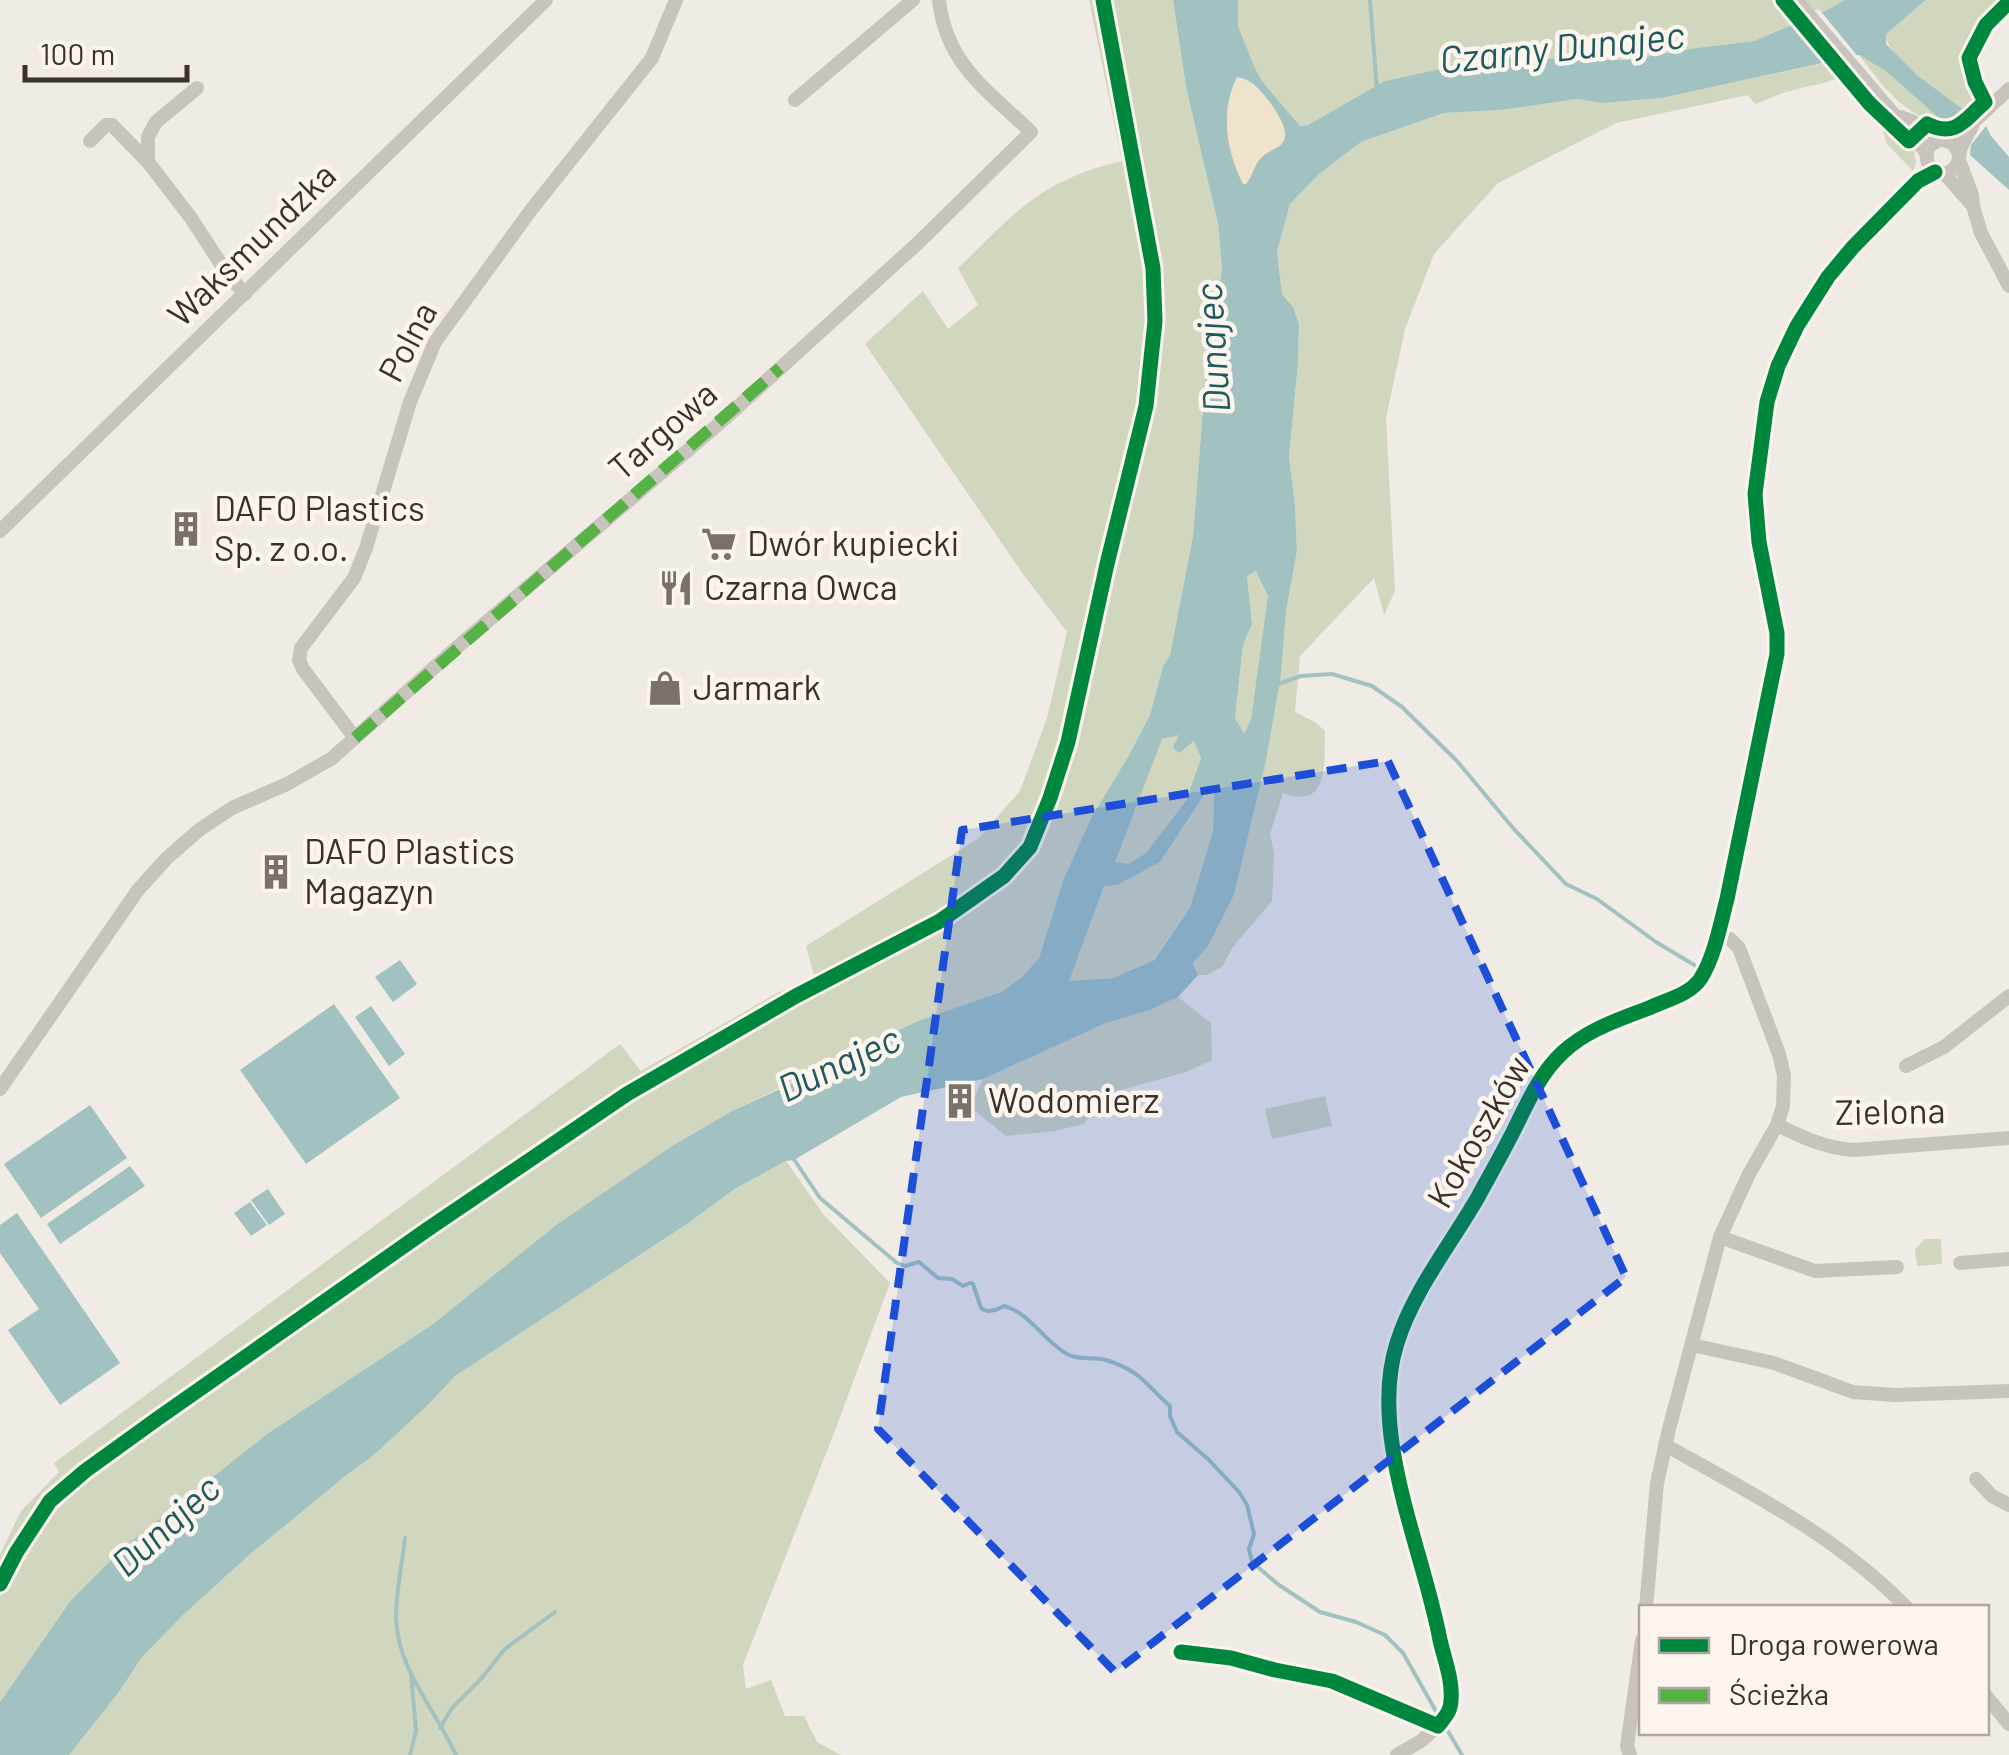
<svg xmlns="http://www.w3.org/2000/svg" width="2009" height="1755" viewBox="0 0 2009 1755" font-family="Barlow,sans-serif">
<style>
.green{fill:#d1d6bf}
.sand{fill:#efe3cc}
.water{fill:#a1c2c1;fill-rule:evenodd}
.pier{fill:#f0ebe5}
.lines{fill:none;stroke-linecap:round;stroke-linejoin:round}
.stream{stroke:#a1c2c1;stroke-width:4}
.minor{stroke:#c9c3be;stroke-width:14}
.quiet{stroke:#57b246;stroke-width:12;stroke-dasharray:25 12;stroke-linecap:butt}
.cycleway-casing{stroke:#fbf5ee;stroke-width:21}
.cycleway{stroke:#00873e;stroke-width:15}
.marked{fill:#1d4ed8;fill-opacity:0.2;stroke:#1d4ed8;stroke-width:8;stroke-dasharray:20 12;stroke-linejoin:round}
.labels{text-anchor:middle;stroke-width:9;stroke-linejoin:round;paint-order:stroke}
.street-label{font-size:35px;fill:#3b302b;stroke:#fbf5ee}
.poi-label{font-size:35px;fill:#3b302b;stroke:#fbf5ee;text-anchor:start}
.water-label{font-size:38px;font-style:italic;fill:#1f5a5e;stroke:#fbf5ee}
</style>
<rect width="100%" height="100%" fill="#f0ebe5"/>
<g class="green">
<path d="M1089 0H1173L1186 87 1218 224 1222 269 1206 372 1193 536 1170 655 1163 666 1150 715 1129 755 1091 818 1063 881 1039 958 1022 977 1001 992 918 1021 732 1111 672 1146 556 1225 433 1324 267 1434 124 1547 71 1600 0 1702V1554L21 1511 59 1472 54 1463 620 1044 641 1071 777 993 815 979 806 946 979 838 1020 791 1047 718 1067 632 1023 574 865 344 923 291 948 329 978 305 958 268C990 238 1021 201 1062 182 1081 172 1101 166 1122 161Z"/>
<polygon points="1238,0 1845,0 1825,11 1754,41 1696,48 1628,60 1491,58 1386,81 1308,125 1300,126 1262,81 1254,66 1238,26"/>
<path d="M1926 0H2007L1978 30 1965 58 1978 99 1965 111C1944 96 1888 59 1885 34Z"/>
<path d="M1859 55 1886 70 1948 126C1905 117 1885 89 1859 55Z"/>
<path d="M1829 62 1842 76C1827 84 1810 85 1794 90 1780 93 1768 100 1755 104L1748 95 1616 123 1498 183 1434 254 1405 329 1386 418 1395 591 1384 615 1374 578 1300 656 1295 712 1315 722 1325 731C1324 761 1330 811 1283 793L1270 834 1274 853 1272 901 1233 947 1222 967 1207 975H1198L1193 963 1208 946 1234 895 1266 761 1281 675 1286 611 1297 551 1295 506 1289 456 1298 364 1299 324 1293 307 1282 294 1277 252 1290 204 1319 174 1361 142 1444 113 1501 110 1577 99 1604 103 1662 98Z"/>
<polygon points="1879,120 1914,149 1916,163 1913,171 1887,144"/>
<polygon points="1257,571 1269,596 1251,719 1244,736 1235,719 1243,645 1252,624 1247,576"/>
<polygon points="1180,734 1195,741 1201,758 1186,802 1146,853 1128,864 1114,862 1162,738"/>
<polygon points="1208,786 1214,793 1213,831 1190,908 1153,960 1113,978 1068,981 1104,886 1160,862"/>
<polygon points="1178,997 1211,1023 1212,1060 1186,1072 1103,1095 1084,1124 1055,1131 1006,1136 970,1107 983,1079 1106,1023 1150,1010"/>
<polygon points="1325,1096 1332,1126 1272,1139 1265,1109"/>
<polygon points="786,1161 824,1215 890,1283 834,1433 743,1665 746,1689 771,1680 785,1716 804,1716 817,1742 841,1755 69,1755 119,1692 142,1657 183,1615 248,1556 348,1474 374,1455 429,1404 455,1376 687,1224 736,1188"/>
<polygon points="1925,1239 1941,1239 1942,1264 1917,1266 1915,1249"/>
</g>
<path class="sand" d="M1237 77C1244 79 1246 79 1252 83 1263 91 1288 123 1285 137 1283 149 1269 149 1262 157 1254 164 1253 176 1246 185L1242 184C1226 150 1220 111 1237 77Z"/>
<g class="water">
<path d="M1173 0H1238V26L1254 66 1262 81 1300 126 1308 125 1385 81 1491 58 1628 60 1696 48 1754 41 1825 11 1845 0H1926L1886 34V44L1918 76 1965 111 1948 126 1886 71 1859 55 1662 98 1604 103 1577 99 1501 110 1444 113 1361 142 1319 174 1290 204 1277 252 1282 294 1293 307 1299 324 1298 364 1289 456 1295 506 1297 551 1286 611 1281 675 1266 761 1234 895 1208 946 1193 963 1198 975 1178 997 1150 1010 1106 1023 983 1079 901 1097 794 1160 786 1161 736 1188 687 1224 455 1376 429 1404 374 1455 348 1474 248 1556 183 1615 142 1657 119 1692 69 1755H0V1702L71 1600 124 1547 267 1434 433 1324 556 1225 672 1146 732 1111 810 1075 867 1045 918 1021 1001 992 1022 977 1039 958 1063 881 1091 818 1129 755 1150 715 1163 666 1170 655 1193 536 1206 372 1222 269 1218 224 1186 87ZM1237 77C1245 79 1246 79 1252 83 1263 91 1288 123 1285 137 1283 149 1269 149 1262 157 1254 164 1253 176 1246 184H1243C1226 150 1220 111 1237 77ZM1256 571 1268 596 1251 719 1244 734 1235 718 1243 645 1252 624 1247 576ZM1179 735 1173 747 1179 753 1194 741 1201 758 1186 801 1146 853 1128 864 1115 862 1162 739ZM1209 787 1214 793 1213 831 1190 908 1154 960 1113 978 1069 981 1104 886 1117 885 1160 862Z"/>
<polygon points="1986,126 1991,136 2009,157 2009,190 1970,155 1971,145"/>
<polygon points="400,960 417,984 393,1002 375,977"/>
<polygon points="334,1004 400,1098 306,1164 240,1070"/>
<polygon points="371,1006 405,1054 389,1066 355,1017"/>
<polygon points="90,1105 127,1158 41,1218 4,1164"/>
<polygon points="130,1166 145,1186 60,1244 47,1224"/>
<polygon points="268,1189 285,1214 269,1225 251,1200"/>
<polygon points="250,1202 267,1225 251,1236 234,1213"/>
<polygon points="17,1213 120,1363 60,1405 8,1330 39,1309 0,1253 0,1225"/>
</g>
<polygon class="pier" points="1819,9 1864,64 1858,60 1833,66 1794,19"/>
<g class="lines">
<g class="stream">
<polyline points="1370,0 1377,90"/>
<polyline points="1278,684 1301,676 1332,674 1372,686 1402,707 1457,761 1513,828 1566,884 1597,899 1656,942 1696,966"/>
<path d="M793 1158 820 1198 897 1263 905 1266 919 1262 938 1278 952 1279 963 1286 970 1283 973 1284 981 1308C988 1314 997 1310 1004 1306 1030 1313 1044 1341 1067 1354 1079 1361 1093 1356 1106 1360 1141 1371 1145 1384 1170 1406V1416L1177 1432 1209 1460 1239 1492 1247 1505 1254 1534 1249 1549 1252 1562 1279 1585 1320 1612 1356 1622 1385 1635 1403 1653 1437 1713"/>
<path d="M405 1538C402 1564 396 1592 396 1618 397 1668 436 1711 456 1755"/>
<polyline points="440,1728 452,1708 480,1680 505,1649 555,1612"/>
<polyline points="1446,1728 1462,1755"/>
<polyline points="410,1755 416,1731 411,1673"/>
</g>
<g class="minor">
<polyline points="1796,0 1926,152"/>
<polyline points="197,88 156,122 148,137 148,162 191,218 228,275 245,294"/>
<polyline points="795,100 913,0"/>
<polyline points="1901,117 1912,121 1938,140"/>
<polyline points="1965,130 2009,89"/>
<polyline points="90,141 106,125 112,125 148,162"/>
<path d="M1959 154 1953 143 1940 139 1928 147C1921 167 1942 184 1956 166 1960 160 1959 157 1960 150 1963 142 1968 134 1972 126"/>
<polyline points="1959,160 1972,195 1973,206 1981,233 2009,286"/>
<polyline points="1944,173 1973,206"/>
<polyline points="0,531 546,0"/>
<polyline points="355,738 303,669 299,660 301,648 354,578 366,548 410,402 435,342 531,210 652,58 676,0"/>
<polyline points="1906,1066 1944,1047 2009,996"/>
<path d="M0 1089 138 890 167 858 199 830 232 808 287 784 331 759 455 649 721 422 918 243 1031 132C987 90 946 64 939 0"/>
<path d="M1777 1125C1802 1137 1825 1148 1853 1150L2009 1138"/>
<polyline points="1720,1237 1815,1271 1897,1267"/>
<polyline points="1960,1263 2009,1259"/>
<polyline points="1692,1345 1774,1363 1853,1392 1895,1395 2009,1391"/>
<path d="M1665 1445C1751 1493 1838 1537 1907 1608"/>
<polyline points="1976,1479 1992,1496 2009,1505"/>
<polyline points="1646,1608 1657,1483 1669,1429 1720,1237 1749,1174 1777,1125 1783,1106 1784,1075 1779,1054 1739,948 1730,939 1717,935"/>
<path d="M1181 1652 1231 1658 1275 1670 1332 1681 1438 1726C1445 1717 1451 1711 1451 1700 1453 1681 1444 1658 1440 1640 1423 1549 1368 1433 1397 1343 1413 1291 1451 1244 1478 1197 1490 1175 1503 1152 1514 1130 1528 1102 1539 1075 1562 1053 1586 1030 1618 1020 1649 1008 1666 1000 1690 995 1701 978 1715 955 1720 925 1727 899L1777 654V633L1759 542 1755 494 1767 402 1778 366 1797 326 1828 277 1853 247 1918 181 1935 172"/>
<polyline points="1986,1696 2009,1724"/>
<polyline points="1397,1755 1421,1741 1438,1726"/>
<polyline points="1630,1755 1627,1746 1642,1640"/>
</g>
<polyline class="quiet" points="355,738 780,368"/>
<defs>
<g id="cycleway">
<path d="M1783 0 1869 103 1909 141 1927 124C1956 138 1964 120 1985 102L1975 82 1969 58 1986 25 2009 2"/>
<polyline points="0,1584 16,1553 50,1501 85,1471 157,1419 428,1229 627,1094 796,996 940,921 1004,876 1030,847 1050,798 1068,742 1107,564 1146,406 1155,321 1153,268 1103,0"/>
<path d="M1181 1652 1231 1658 1275 1670 1332 1681 1438 1726C1445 1717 1451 1711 1451 1700 1453 1681 1444 1658 1440 1640 1423 1549 1368 1433 1397 1343 1413 1291 1451 1244 1478 1197 1490 1175 1503 1152 1514 1130 1528 1102 1539 1075 1562 1053 1586 1030 1618 1020 1649 1008 1666 1000 1690 995 1701 978 1715 955 1720 925 1727 899L1777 654V633L1759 542 1755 494 1767 402 1778 366 1797 326 1828 277 1853 247 1918 181 1935 172"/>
</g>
</defs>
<use href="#cycleway" class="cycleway-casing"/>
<use href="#cycleway" class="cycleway"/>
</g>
<path class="marked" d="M1388 761 1626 1277 1115 1672 878 1429 962 830Z"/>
<defs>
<symbol id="building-bare" viewBox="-9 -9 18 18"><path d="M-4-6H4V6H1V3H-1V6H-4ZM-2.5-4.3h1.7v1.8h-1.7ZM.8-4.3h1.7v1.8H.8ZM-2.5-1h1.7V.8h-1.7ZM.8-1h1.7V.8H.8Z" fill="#7a716c" stroke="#fbf5ee" stroke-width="2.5" paint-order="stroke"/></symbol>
<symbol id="supermarket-bare" viewBox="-9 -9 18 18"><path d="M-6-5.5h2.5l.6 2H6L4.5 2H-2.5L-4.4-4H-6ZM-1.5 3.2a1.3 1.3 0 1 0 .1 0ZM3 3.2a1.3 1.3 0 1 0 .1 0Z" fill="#7a716c" stroke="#fbf5ee" stroke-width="2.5" paint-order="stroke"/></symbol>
<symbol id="restaurant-bare" viewBox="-9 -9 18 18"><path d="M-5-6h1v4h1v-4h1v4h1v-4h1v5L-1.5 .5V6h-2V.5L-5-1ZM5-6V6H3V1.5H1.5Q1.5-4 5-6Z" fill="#7a716c" stroke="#fbf5ee" stroke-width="2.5" paint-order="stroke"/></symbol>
<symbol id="shop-bare" viewBox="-9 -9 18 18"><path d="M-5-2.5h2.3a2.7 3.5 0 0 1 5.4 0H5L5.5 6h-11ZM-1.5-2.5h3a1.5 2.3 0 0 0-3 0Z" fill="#7a716c" stroke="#fbf5ee" stroke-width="2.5" paint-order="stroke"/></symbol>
</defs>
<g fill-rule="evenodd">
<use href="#building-bare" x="161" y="504" width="50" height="50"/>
<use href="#supermarket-bare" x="694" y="519" width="50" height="50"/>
<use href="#restaurant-bare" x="651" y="563" width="50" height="50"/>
<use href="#shop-bare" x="640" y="663" width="50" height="50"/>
<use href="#building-bare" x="251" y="847" width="50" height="50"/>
<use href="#building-bare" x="935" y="1076" width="50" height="50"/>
</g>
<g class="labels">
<g class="street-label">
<text transform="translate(252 245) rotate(-44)" y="12">Waksmundzka</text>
<text transform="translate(408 342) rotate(-62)" y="12">Polna</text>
<text transform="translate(663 431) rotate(-41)" y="12">Targowa</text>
<text transform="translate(1890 1112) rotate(-1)" y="12">Zielona</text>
<text transform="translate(1479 1132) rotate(-60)" y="12">Kokoszków</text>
</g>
<g class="poi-label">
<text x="214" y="521">DAFO Plastics<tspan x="214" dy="40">Sp. z o.o.</tspan></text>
<text x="747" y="556">Dwór kupiecki</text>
<text x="704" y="600">Czarna Owca</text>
<text x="693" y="700">Jarmark</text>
<text x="304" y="864">DAFO Plastics<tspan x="304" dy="40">Magazyn</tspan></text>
<text x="988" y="1113">Wodomierz</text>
</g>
<g class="water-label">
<text transform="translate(1562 48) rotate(-6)" y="13">Czarny Dunajec</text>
<text transform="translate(1213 348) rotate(-94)" y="13">Dunajec</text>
<text transform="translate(839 1064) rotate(-25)" y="13">Dunajec</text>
<text transform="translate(166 1526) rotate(-42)" y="13">Dunajec</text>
</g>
</g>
<rect x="1639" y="1605" width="350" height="130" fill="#fbf5ee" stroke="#aea6a0" stroke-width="2.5"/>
<rect x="1659" y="1638" width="50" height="15" fill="#00873e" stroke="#aea6a0" stroke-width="2.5"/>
<text x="1729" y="1655" font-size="30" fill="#3b302b">Droga rowerowa</text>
<rect x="1659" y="1688" width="50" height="15" fill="#57b246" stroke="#aea6a0" stroke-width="2.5"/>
<text x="1729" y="1705" font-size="30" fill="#3b302b">Ścieżka</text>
<path d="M25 65v15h162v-15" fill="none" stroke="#3b302b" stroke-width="5"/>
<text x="40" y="65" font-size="30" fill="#3b302b" stroke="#fbf5ee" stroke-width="8" paint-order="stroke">100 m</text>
</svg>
